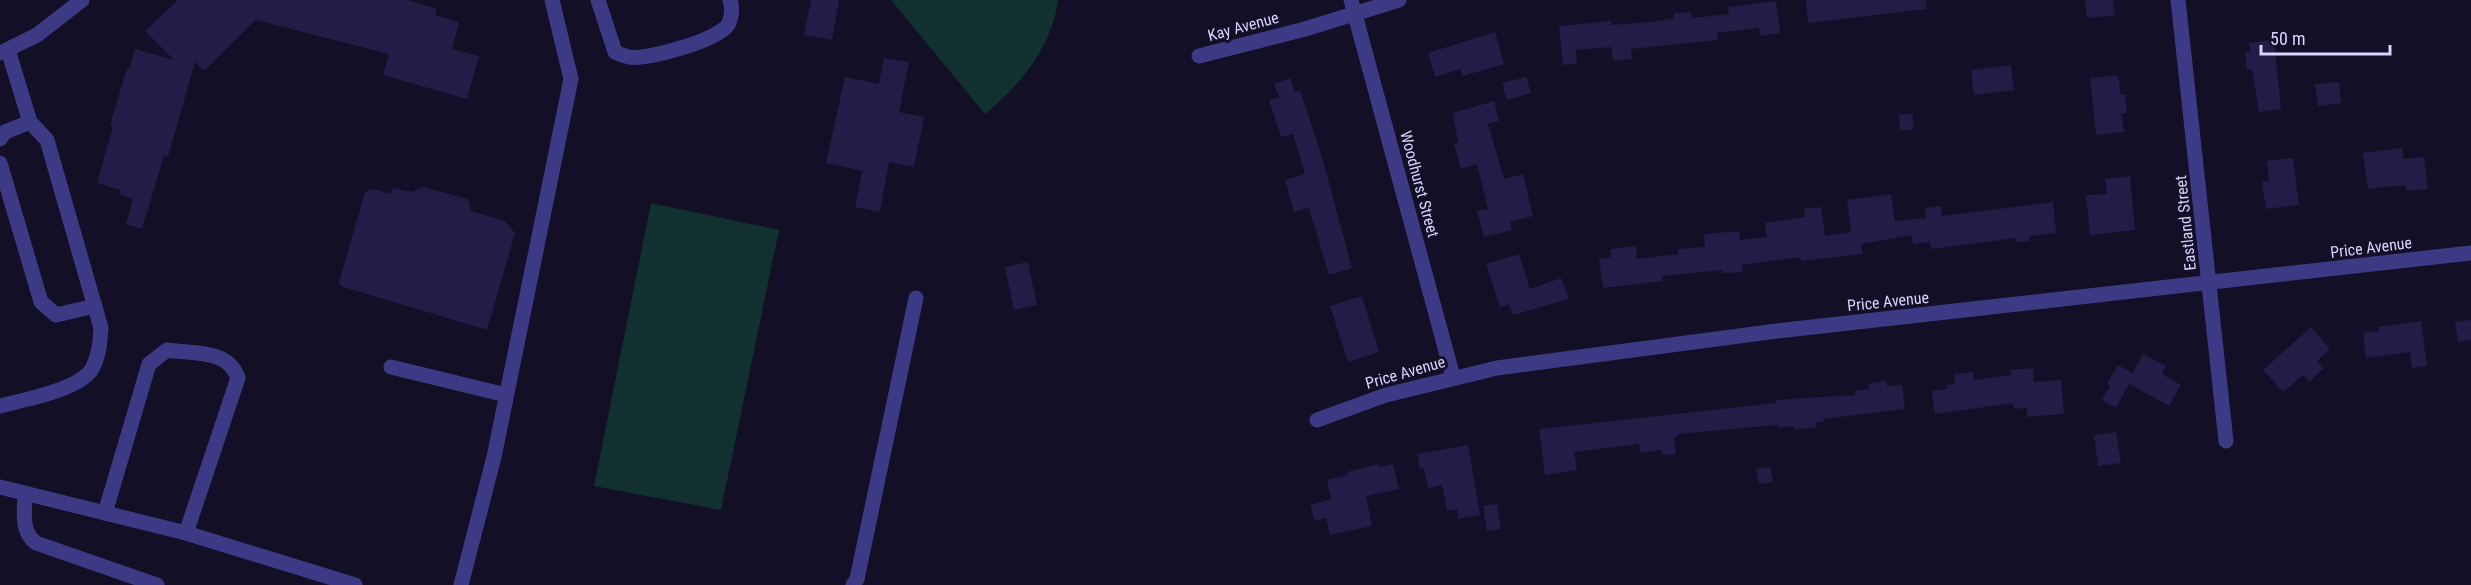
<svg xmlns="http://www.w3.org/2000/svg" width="2471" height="585" viewBox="0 0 2471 585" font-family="'Roboto Condensed',sans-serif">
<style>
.green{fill:#12302f}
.building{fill:#241b47}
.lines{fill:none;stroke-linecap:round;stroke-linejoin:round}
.minor{stroke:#3d3a85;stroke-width:15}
.labels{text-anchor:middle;stroke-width:6;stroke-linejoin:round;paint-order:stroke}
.street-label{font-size:16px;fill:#d9d4ff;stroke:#130f26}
</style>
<rect width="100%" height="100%" fill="#130f26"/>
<g class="green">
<path d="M891 0H1058C1052 48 1020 85 985 114Z"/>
<polygon points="651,203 779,230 721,510 594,486"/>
</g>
<g class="building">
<polygon points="178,0 407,0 437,9 435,15 459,22 452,49 479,56 467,99 383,75 389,54 256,20 204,71 195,62 168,157 164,156 142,229 126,224 133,199 119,194 120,190 97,183 113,126 110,125 127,68 129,69 135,49 174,60 145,31"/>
<polygon points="811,0 839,0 832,40 804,35"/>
<polygon points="1806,0 1926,0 1926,9 1808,23"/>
<polygon points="2085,0 2113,0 2115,15 2087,18"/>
<polygon points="1776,1 1780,33 1760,36 1759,28 1717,33 1718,40 1631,49 1632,59 1613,61 1611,47 1576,50 1577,64 1563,65 1559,26 1611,21 1611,25 1651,22 1674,18 1674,13 1691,12 1692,18 1729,14 1728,7"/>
<polygon points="1495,32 1504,64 1463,76 1460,69 1435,77 1428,53"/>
<polygon points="2274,40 2281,109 2259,112 2252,69 2247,70 2245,53 2250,52 2249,43"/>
<polygon points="884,58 909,62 899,112 924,117 914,167 889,162 880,212 855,207 862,171 826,163 845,77 879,84"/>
<polygon points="2011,65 2014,90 1974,95 1971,70"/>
<polygon points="2118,75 2121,95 2125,94 2127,113 2122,114 2124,132 2096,135 2090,78"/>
<polygon points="1526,77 1531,93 1507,100 1502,83"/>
<polygon points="1290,78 1295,92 1300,90 1322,157 1352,268 1329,275 1309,208 1294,212 1285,180 1305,174 1293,134 1281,137 1269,100 1279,97 1274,84"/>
<polygon points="2339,82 2341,103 2318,106 2315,84"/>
<polygon points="1494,101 1499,121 1488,124 1504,179 1523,174 1533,216 1510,222 1512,230 1484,237 1477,211 1488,209 1477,164 1461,169 1454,144 1458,142 1453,113"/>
<polygon points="1899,114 1913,114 1913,130 1900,130"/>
<polygon points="2402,148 2404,159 2424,157 2428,189 2407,191 2406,186 2393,186 2368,189 2363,153"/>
<polygon points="2293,158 2299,205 2266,209 2262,182 2269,181 2267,161"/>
<polygon points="2130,176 2135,230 2090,235 2086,195 2107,194 2105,179"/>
<polygon points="423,187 468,199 471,211 505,221 515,233 487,330 340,286 339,282 365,192 373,189 391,194 392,188 412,192"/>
<polygon points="1891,194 1895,221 1926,218 1925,208 1941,206 1942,216 2053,202 2056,233 2029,236 2030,241 2016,242 2016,238 1931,249 1930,242 1913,244 1912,235 1861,244 1863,254 1801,261 1801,257 1742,265 1743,272 1723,273 1722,270 1662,276 1663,281 1603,288 1599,259 1611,257 1610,249 1636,246 1637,259 1678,254 1678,249 1705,247 1704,234 1739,231 1740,240 1767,237 1765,223 1805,217 1804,209 1821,207 1825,236 1851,232 1847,200"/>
<polygon points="1519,254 1530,289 1561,278 1569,299 1513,315 1509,304 1500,307 1486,264"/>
<polygon points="1028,262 1037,305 1014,310 1005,267"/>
<polygon points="1362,296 1379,352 1348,362 1330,306"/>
<polygon points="2471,320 2471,340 2458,342 2455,322"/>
<polygon points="2421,321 2427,366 2412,368 2410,352 2366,358 2363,333 2379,331 2378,327"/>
<polygon points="2311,327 2330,349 2317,361 2324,368 2309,382 2303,375 2283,392 2263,370"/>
<polygon points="2143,354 2166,366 2162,374 2181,385 2169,406 2129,384 2116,408 2102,400 2110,386 2107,384 2118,365 2133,373"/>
<polygon points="2033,368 2034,382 2061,380 2064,414 2027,417 2027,408 2014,409 2013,403 1935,414 1932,391 1947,389 1947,385 1955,384 1954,374 1973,372 1974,380 2011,375 2010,370"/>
<polygon points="1886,381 1887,386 1902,385 1905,409 1823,419 1824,422 1815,423 1816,428 1794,429 1794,426 1778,428 1777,425 1678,434 1678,437 1674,438 1676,454 1662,455 1661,450 1640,453 1639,444 1574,452 1577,470 1545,475 1539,429 1776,403 1776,400 1855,395 1855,391 1869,389 1868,384"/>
<polygon points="2116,432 2121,463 2098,466 2094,435"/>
<polygon points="1468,445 1480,515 1458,519 1457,509 1447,511 1442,485 1428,488 1424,468 1420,469 1417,454"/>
<polygon points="1379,464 1379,467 1393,464 1399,489 1366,496 1372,526 1330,535 1326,518 1315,521 1310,505 1331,499 1327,480 1348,475 1347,472"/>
<polygon points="1770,467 1773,482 1759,484 1756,469"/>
<polygon points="1497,504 1501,529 1487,531 1483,506"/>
</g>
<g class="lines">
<g class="minor">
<path d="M598 0 615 52C619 54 624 56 629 57 645 61 723 39 729 23 732 16 732 7 730 0"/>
<polyline points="1351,0 1453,377"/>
<polyline points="2178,0 2226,441"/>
<polyline points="0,53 37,35 82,0"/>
<polyline points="1199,56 1305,29 1399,0"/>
<polyline points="0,139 5,132 30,122"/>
<polyline points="0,163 41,302 56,315 95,306"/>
<polyline points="391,367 506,395"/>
<path d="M0 406C23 400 79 390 92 369 99 356 100 343 101 328L47 140 30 122 8 50"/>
<polyline points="1317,420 1386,395 1497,368 1777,331 2471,253"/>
<polyline points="0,487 186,533 355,585"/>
<path d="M25 493C25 511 20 531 36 543L157 585"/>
<path d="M105 513 149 364 167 350C194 354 228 349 238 378L186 533"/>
<polyline points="461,585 494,457 571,79 552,0"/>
<polyline points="853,585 857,579 916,298"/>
</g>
</g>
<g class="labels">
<g class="street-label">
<text transform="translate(1243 26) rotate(-15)" y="6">Kay Avenue</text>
<text transform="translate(1420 184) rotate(75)" y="6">Woodhurst Street</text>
<text transform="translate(2185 223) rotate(-96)" y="6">Eastland Street</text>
<text transform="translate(2371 247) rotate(-7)" y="6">Price Avenue</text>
<text transform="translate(1888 301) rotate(-6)" y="6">Price Avenue</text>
<text transform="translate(1405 372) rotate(-16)" y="6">Price Avenue</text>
</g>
</g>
<path d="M2261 45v9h129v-9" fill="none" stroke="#d9d4ff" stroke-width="3"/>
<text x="2270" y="45" font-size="18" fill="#d9d4ff" stroke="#130f26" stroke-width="4.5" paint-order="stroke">50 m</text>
</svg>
